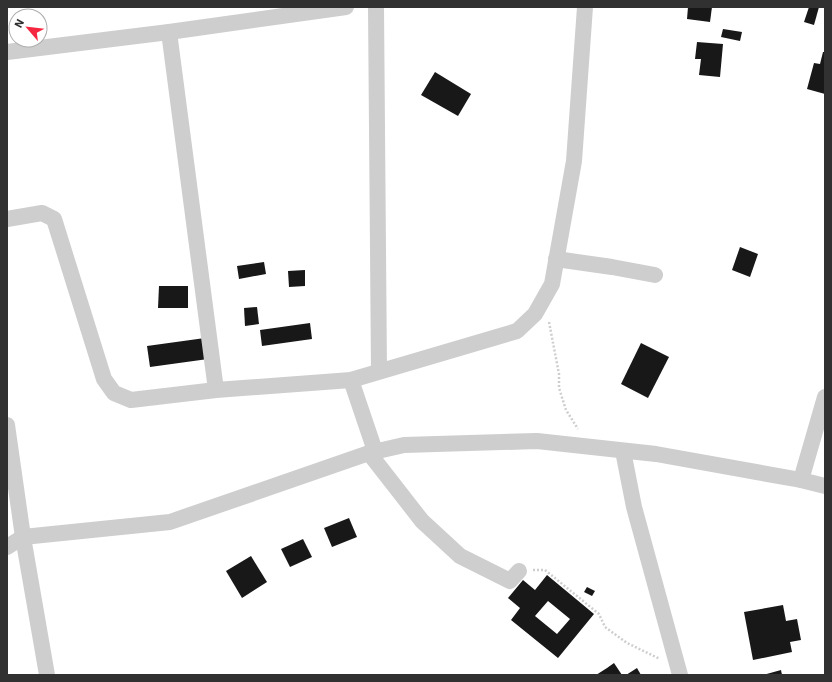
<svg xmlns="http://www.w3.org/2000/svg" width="832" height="682" viewBox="0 0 832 682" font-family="'IBM Plex Sans',sans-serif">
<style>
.building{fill:#181818;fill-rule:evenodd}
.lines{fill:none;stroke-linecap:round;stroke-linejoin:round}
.path{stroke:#cecece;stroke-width:2.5;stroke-dasharray:2 2;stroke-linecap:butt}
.street{stroke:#cecece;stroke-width:16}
</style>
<rect width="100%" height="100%" fill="#fff"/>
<g class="building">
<polygon points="688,7 712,7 710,22 687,19"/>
<polygon points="809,7 819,7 814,25 804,22"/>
<polygon points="723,29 742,32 740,41 721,37"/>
<polygon points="697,42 723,44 720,77 699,75 701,59 695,59"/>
<polygon points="823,52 825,52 825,94 807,89 814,63 820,64"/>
<polygon points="435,72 471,94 458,116 421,95"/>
<polygon points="740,247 758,254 750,277 732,270"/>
<polygon points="264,262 266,274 239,279 237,266"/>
<polygon points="305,270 305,286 289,287 288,271"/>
<polygon points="159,286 188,286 188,308 158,308"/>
<polygon points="257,307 259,324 245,326 244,308"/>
<polygon points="310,323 312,339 262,346 260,330"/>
<polygon points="205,338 208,359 150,367 147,346"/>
<polygon points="641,343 669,357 648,398 621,384"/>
<polygon points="349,518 357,537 332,547 324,528"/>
<polygon points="303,539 312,557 290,567 281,549"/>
<polygon points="251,556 267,582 242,598 226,571"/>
<path d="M547 575 594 614 558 658 511 620 520 608 508 598 523 580 535 590ZM548 601 570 619 557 634 535 616Z"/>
<polygon points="587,587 595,591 592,596 584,592"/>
<polygon points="783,605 786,621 797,619 801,640 790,642 792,652 753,660 744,612"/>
<polygon points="614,663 622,675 596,675 607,668"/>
<polygon points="637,668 641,675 626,675"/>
<polygon points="781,670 782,675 763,675"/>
</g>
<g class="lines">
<g class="path">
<polyline points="549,322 559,374 559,388 566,410 578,429"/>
<polyline points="533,570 545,570 599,614 605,627 627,643 660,659"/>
</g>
<g class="street">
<polyline points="376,7 379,371"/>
<polyline points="169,32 216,390"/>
<polyline points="7,52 169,32 346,7"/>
<polyline points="7,219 42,213 54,219 104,379 114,393 131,400 216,390 351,380 517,331 535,314 552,284 574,161 585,7"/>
<polyline points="556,259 612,267 655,275"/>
<polyline points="351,380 375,451"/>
<polyline points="7,425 23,537 47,675"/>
<polyline points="623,451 634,507 680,675"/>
<polyline points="369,453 422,521 460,556 510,581 519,571"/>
<polyline points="801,480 825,397"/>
<polyline points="7,547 23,537 170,522 369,453 404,445 537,441 656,454 801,480 825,486"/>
</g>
</g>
<rect width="832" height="682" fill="none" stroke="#313131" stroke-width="16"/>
<g transform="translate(28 28) rotate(298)"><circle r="19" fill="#ffffff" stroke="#adadad"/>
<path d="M0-3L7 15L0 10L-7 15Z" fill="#f5263f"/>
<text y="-6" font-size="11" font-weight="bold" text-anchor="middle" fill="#313131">N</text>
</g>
</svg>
